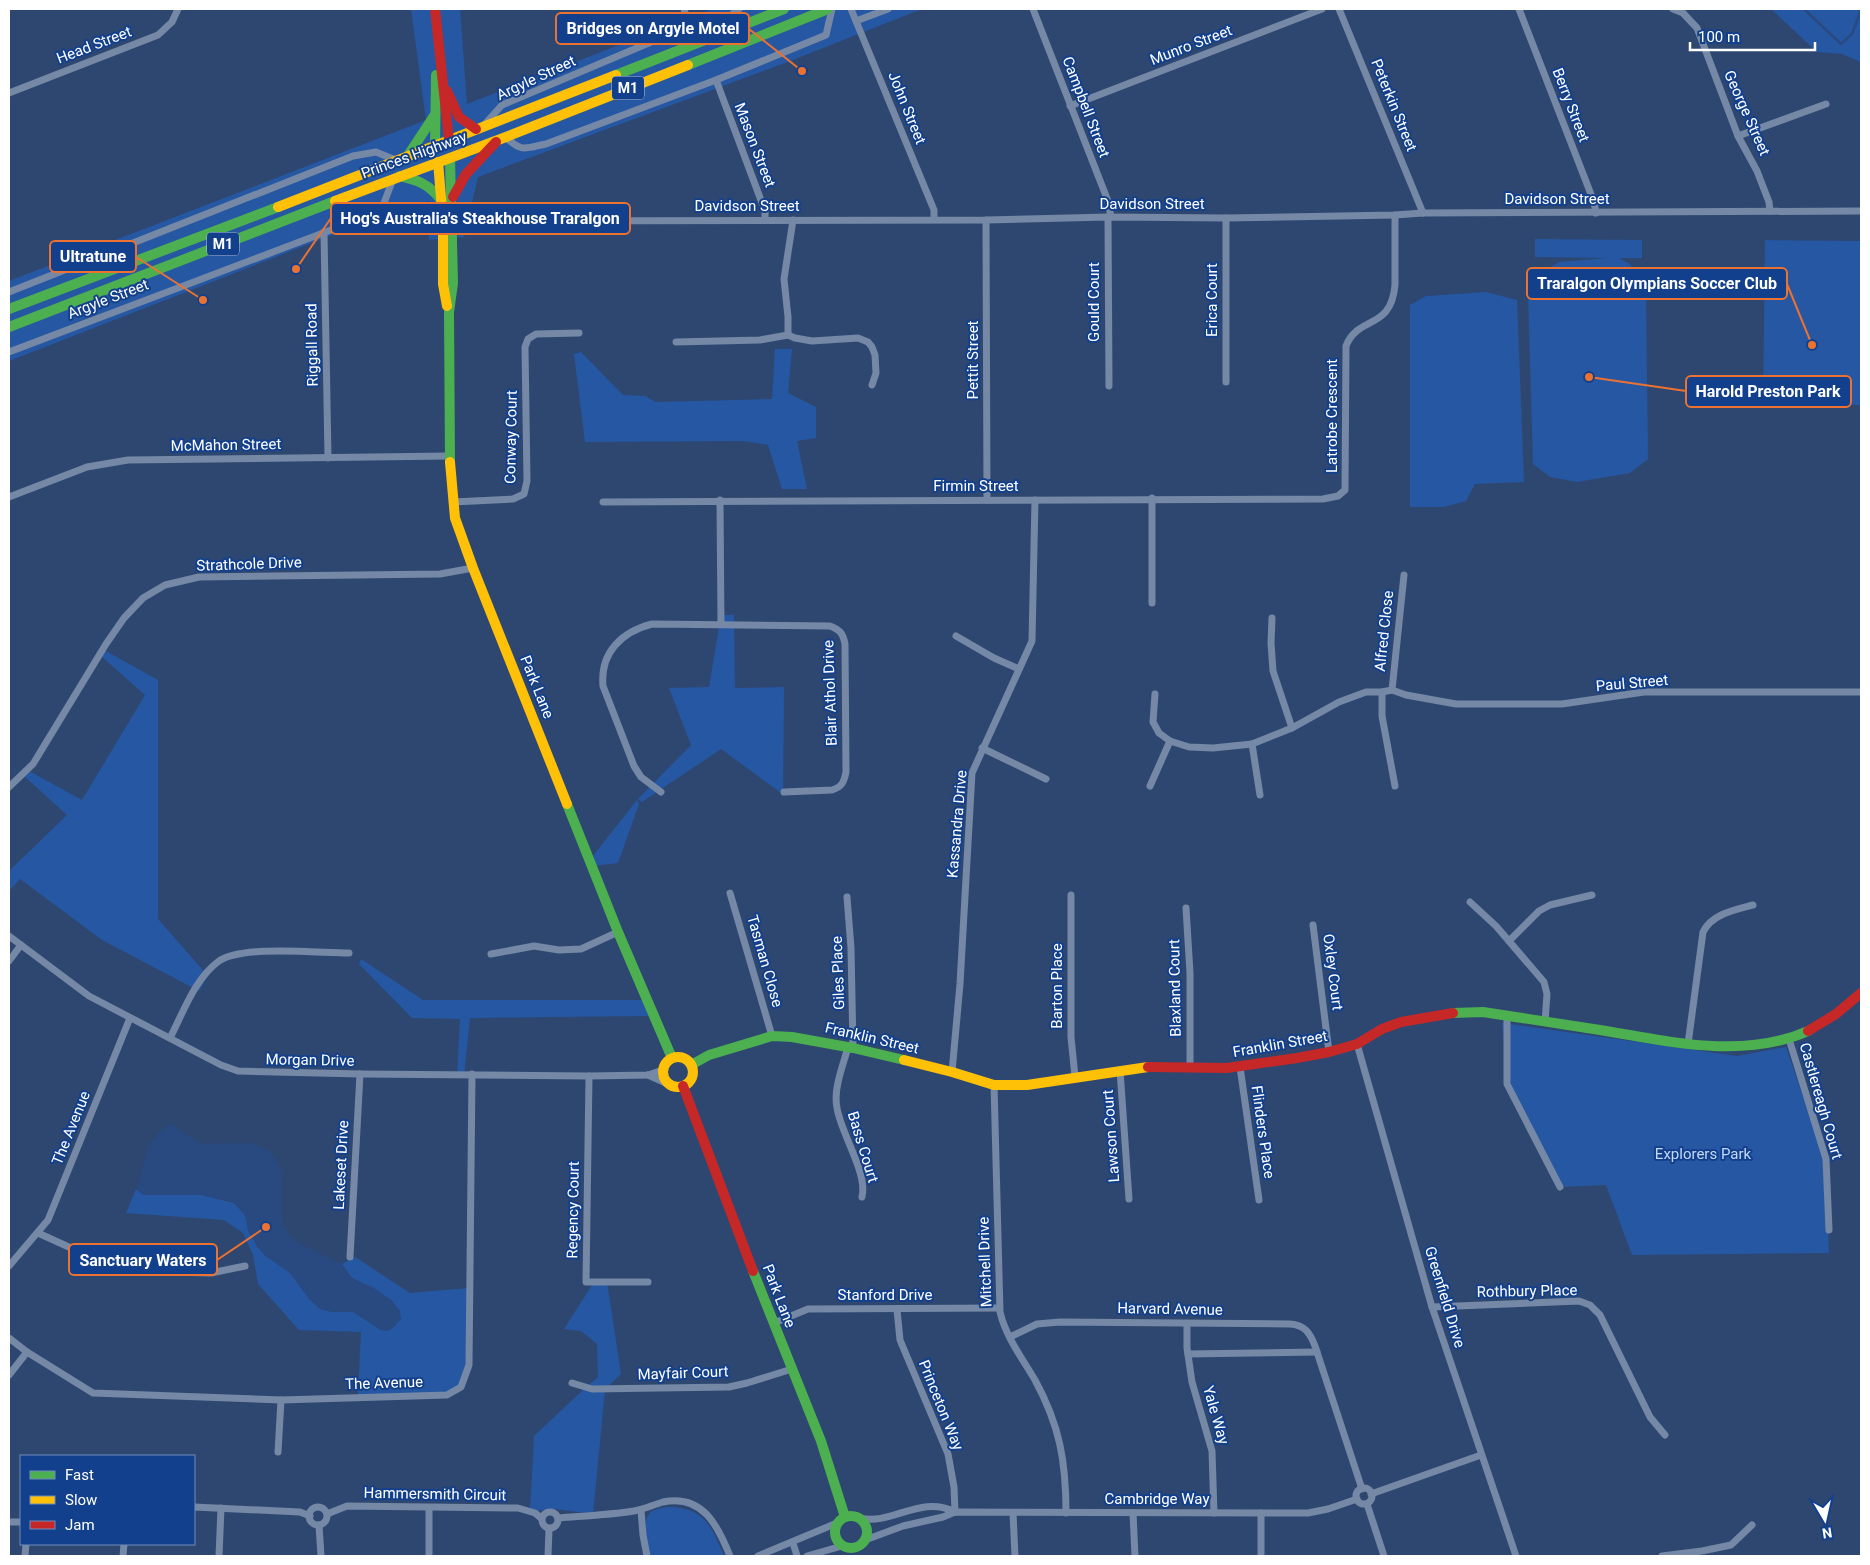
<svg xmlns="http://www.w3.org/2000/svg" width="1870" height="1565" viewBox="0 0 1870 1565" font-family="Roboto,sans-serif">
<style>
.green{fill:#2657a3}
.water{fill:#294a80}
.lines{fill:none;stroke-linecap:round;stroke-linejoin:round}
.stream{stroke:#294a80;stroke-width:2.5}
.street{stroke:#7588a5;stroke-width:7}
.fast{stroke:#4caf50;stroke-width:10}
.slow{stroke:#ffc107;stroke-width:10}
.jam{stroke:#c62828;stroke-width:10}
.labels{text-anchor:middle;stroke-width:4;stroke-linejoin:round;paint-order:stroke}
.shield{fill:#13408c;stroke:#b8c6dc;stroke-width:1}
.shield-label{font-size:14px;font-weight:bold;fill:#fff}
.street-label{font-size:15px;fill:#fff;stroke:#13408c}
.park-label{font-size:15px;fill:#c2d9fc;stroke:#13408c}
.leader{fill:none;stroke:#eb7230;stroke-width:2}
.callout-dot{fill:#eb7230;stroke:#13408c;stroke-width:2}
.callout{fill:#13408c;stroke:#eb7230;stroke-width:2}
.callout-label{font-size:16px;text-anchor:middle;font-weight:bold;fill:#fff}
</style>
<rect width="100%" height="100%" fill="#2e4771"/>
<g class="green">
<polygon points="411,9 460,9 467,104 712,9 922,9 790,61 478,177 464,237 429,240 429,201 350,228 9,361 9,281 426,120"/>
<polygon points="1771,9 1861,9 1861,62 1842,54 1817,52"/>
<polygon points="1535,239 1642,240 1642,258 1619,258 1630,264 1646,289 1648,459 1630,473 1577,482 1550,477 1533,464 1528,296 1537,276 1559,262 1608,258 1535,257"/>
<polygon points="1765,240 1861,241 1860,405 1763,405"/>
<polygon points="1486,292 1517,300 1524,482 1475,484 1466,501 1444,507 1410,507 1410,305 1426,296"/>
<polygon points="775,349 792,349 788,393 816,407 816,438 797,441 807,489 782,489 768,445 743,441 585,442 574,354 581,352 623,395 645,396 656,402 772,399"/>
<polygon points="721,615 734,615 735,688 784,687 783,793 781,793 721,749 642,802 638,799 691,745 669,688 709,687"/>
<polygon points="104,650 158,680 158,919 208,976 199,991 102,940 20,879 9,891 9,871 67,815 24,776 29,771 82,800 145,695 100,655"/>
<polygon points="637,800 639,804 618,863 592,866 589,861"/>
<polygon points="361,959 423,1000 643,1000 649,1016 470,1018 464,1076 457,1076 460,1019 412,1018 359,964"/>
<polygon points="1502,1023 1737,1056 1786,1047 1825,1160 1829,1253 1632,1255 1606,1185 1561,1187 1508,1083"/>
<polygon points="136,1189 144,1195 202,1195 234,1203 244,1214 257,1247 290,1273 320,1309 353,1312 381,1330 394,1327 400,1311 391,1300 351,1277 342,1264 355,1257 410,1293 470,1288 469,1365 461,1387 447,1395 358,1395 361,1332 299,1330 258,1284 253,1255 243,1233 224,1220 126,1213"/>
<polygon points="594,1282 607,1282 621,1374 605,1389 584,1389 598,1377 597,1344 581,1331 564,1329"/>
<polygon points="583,1390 605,1390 593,1514 556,1509 530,1511 534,1436"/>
<path d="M666 1507C704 1507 711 1525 724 1556H649C648 1545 640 1521 651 1512 655 1509 662 1508 666 1507Z"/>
</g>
<path class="water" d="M171 1124 200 1144 252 1143 271 1152 281 1170 282 1224 295 1241 342 1264 350 1277 374 1288 391 1300 400 1312 401 1319 394 1327 388 1331 381 1330 353 1312H331L320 1309 309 1299 290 1273 265 1256 257 1246 248 1231 245 1214 234 1202 202 1195H144L137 1189C143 1166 147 1135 171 1124Z"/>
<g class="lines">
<polyline class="stream" points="1804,9 1841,44 1852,34 1861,10"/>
<g class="street">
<polyline points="684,9 689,26 696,43"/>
<polyline points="851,9 934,210 934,219"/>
<polyline points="1033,9 1108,201 1111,217"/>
<polyline points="1339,9 1423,213"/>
<polyline points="1519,9 1594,202 1596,213"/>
<polyline points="1673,9 1683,13 1697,28 1738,136 1757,171 1769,202 1770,211"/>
<polyline points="856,21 888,9"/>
<path d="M715 33C724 24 729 15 739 9"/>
<polyline points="716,80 765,211 765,220"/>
<polyline points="9,93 158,35 172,22 178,9"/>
<polyline points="1070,106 1322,9"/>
<polyline points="485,124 502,105 689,26"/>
<polyline points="1738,136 1826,104"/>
<path d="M506 137C521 153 526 148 546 144L716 80 826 35 832 9"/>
<polyline points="1108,217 1109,386"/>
<polyline points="1226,218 1226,382"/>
<polyline points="986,220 987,500"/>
<polyline points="449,221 986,220 1108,217 1226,218 1395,215 1423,213 1861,211"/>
<polyline points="324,232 328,458"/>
<polyline points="9,292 353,156 376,152 398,161"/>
<polyline points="788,335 788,317 784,279 793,220"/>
<polyline points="676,342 760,340 788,335 795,338 812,341 858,338 868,342 872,347 875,355 876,373 872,385"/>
<polyline points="9,352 381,211 393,179"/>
<polyline points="9,497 87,467 128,460 449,456"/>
<polyline points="1152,498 1152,603"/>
<polyline points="720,500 721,624"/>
<polyline points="453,502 513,499 524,494 527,481 525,347 528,339 536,334 579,333"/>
<path d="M603 502 1323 499 1338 496 1345 490 1346 346C1358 315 1391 331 1395 285V215"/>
<polyline points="1272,618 1271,643 1273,671 1292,728"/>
<polyline points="956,636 994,658 1019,669"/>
<polyline points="1392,690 1404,575"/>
<polyline points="1382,692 1382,716 1395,786"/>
<polyline points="1155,694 1153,722 1159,733 1170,741 1189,747 1213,748 1252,744 1292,728 1339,702 1366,692 1382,692 1392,690 1406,695 1456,704 1562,704 1644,692 1861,692"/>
<polyline points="1252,744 1260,795"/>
<polyline points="982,748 1046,779"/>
<polyline points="1150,786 1170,741"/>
<polyline points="9,787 33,764 106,644 124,618 143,598 165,585 199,577 440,574 473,568"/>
<path d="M661 792 641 777 634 766 603 686C600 653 621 632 652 624L830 626C840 630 843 633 845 644L846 772C844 782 842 787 832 790L784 792"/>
<polyline points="730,893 772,1036"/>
<polyline points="1071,895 1071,1037 1075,1077"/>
<polyline points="847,897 851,948 853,1048"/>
<polyline points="1470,902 1496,926 1544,982 1547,994 1545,1022"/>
<polyline points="1186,908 1190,973 1190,1068"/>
<polyline points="1313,925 1329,1052"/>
<polyline points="9,936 89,996 221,1065 238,1071 360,1074 589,1076 648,1075 663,1070"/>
<polyline points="1509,941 1539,911 1550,905 1592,895"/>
<polyline points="491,954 534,946 559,950 581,949 618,932"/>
<polyline points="9,961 21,945"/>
<polyline points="1507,1016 1507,1084 1560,1187"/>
<path d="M170 1038C183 1013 195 978 219 961 243 945 318 953 349 953"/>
<polyline points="1789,1039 1826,1159 1829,1230"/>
<polyline points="1357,1044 1432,1307 1516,1556"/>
<path d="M1688 1044 1703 932C1712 914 1734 910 1753 905"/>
<path d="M848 1047C843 1066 833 1089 837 1108 841 1134 868 1173 862 1197"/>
<polyline points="1240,1067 1259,1200"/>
<polyline points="1120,1070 1129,1199"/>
<polyline points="952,1072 960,984 972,773 1032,641 1035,500"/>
<polyline points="648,1075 668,1084"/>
<polyline points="589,1076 586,1282 648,1282"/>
<path d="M994 1085 1000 1312C1006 1337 1022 1358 1035 1380 1060 1426 1066 1462 1066 1513"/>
<polyline points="38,1233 115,1268 141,1271 211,1273 245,1266"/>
<polyline points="350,1257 360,1074"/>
<polyline points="9,1266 48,1220 130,1018"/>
<polyline points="1432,1307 1579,1301 1590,1305 1600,1315 1650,1417 1665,1435"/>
<polyline points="897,1310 900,1340 948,1454 954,1487 955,1512"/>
<polyline points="774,1323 808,1309 999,1308"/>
<polyline points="1187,1324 1187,1348 1192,1382 1212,1451 1214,1513"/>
<path d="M1010 1337 1037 1324 1060 1322 1290 1324C1305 1325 1310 1333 1315 1346L1362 1489"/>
<polyline points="9,1338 27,1352 93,1393 281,1400 447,1395 461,1387 469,1365 472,1074"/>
<polyline points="1188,1354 1317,1352"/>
<polyline points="9,1375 27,1352"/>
<polyline points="572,1383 592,1389 729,1387 747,1383 792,1369"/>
<polyline points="278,1452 281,1400"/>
<circle cx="1364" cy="1496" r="8"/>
<polyline points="1371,1494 1481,1455"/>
<polyline points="1367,1504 1384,1556"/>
<polyline points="194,1507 300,1512 310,1516"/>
<circle cx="318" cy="1516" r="9"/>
<polyline points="641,1510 643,1535 647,1556"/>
<circle cx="550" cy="1520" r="8"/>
<polyline points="1013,1513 1015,1556"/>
<polyline points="1133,1513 1135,1556"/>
<polyline points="327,1514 347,1506 518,1508 535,1513 541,1518"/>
<path d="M558 1518C583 1516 609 1515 634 1511 644 1509 653 1505 663 1502 703 1494 718 1526 730 1556"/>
<path d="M860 1518C892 1526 920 1494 955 1512"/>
<polyline points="9,1522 21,1522"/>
<polyline points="319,1525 321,1556"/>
<polyline points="865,1540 903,1526 943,1517 955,1512 1308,1513 1328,1509 1357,1499"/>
<polyline points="793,1543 797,1556"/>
<polyline points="25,1556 26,1544"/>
<polyline points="123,1556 124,1544"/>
<polyline points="219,1556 221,1508"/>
<polyline points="429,1556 429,1508"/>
<polyline points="548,1556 549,1529"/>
<polyline points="758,1556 837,1523"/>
<polyline points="807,1556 842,1546"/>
<polyline points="1261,1556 1261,1513"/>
<polyline points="1662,1556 1702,1551 1731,1545 1752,1525"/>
</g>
<g class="fast">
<polyline points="688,65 828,9"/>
<polyline points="616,75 784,9"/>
<polyline points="435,145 436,75"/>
<polyline points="407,157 434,116"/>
<path d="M400 176C418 180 430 185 441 200"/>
<polyline points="9,309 278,207"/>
<polyline points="9,327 335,201"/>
<polyline points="450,462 449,312 453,283 450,158"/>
<polyline points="567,804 618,932 672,1058"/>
<path d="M1453 1013 1483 1012C1522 1018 1561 1024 1600 1030 1667 1041 1743 1060 1808 1031"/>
<polyline points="691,1065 709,1055 772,1036 792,1037 853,1048 904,1060"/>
<polyline points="753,1271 821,1441 845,1517"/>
<circle cx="851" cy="1532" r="16"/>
</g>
<g class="slow">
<polyline points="438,162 443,221 443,284 447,306"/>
<polyline points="335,201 506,137 688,65"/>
<polyline points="278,207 616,75"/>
<polyline points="450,462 455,518 473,568 567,804"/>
<circle cx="678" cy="1072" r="15"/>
<polyline points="904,1060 952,1072 994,1085 1027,1085 1148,1067"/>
</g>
<g class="jam">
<polyline points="435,9 449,140"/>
<polyline points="447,91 459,117 476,129"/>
<polyline points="453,197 466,174 496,142"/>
<polyline points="1808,1031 1836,1014 1861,993"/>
<polyline points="1148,1067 1227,1068 1297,1058 1329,1052 1357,1044 1382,1029 1401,1022 1453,1013"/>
<polyline points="683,1086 753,1271"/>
</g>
</g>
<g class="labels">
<g class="shield">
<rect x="612" y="76.5" width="32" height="23" rx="4"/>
<rect x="207" y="232.5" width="32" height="23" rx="4"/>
</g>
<g class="shield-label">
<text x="628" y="93">M1</text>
<text x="223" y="249">M1</text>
</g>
<g class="street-label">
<text transform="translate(94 45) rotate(-21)" y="5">Head Street</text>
<text transform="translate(1191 45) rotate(-21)" y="5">Munro Street</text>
<text transform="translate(536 78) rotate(-25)" y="5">Argyle Street</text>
<text transform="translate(1394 105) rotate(68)" y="5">Peterkin Street</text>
<text transform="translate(1571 105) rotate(69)" y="5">Berry Street</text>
<text transform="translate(1086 107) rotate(69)" y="5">Campbell Street</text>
<text transform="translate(907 108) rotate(68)" y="5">John Street</text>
<text transform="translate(1747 113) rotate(66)" y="5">George Street</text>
<text transform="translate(755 145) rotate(69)" y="5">Mason Street</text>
<text transform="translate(414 155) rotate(-20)" y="5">Princes Highway</text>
<text x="1557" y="204">Davidson Street</text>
<text x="1152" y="209">Davidson Street</text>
<text x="747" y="211">Davidson Street</text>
<text transform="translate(108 299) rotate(-21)" y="5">Argyle Street</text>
<text transform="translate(1212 300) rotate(-90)" y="5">Erica Court</text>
<text transform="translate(1094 302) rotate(-90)" y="5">Gould Court</text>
<text transform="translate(312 345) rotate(-91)" y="5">Riggall Road</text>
<text transform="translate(973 360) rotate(-90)" y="5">Pettit Street</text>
<text transform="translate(1332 416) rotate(-90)" y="5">Latrobe Crescent</text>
<text transform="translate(511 437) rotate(-89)" y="5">Conway Court</text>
<text transform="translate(226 445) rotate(-1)" y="5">McMahon Street</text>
<text x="976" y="491">Firmin Street</text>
<text transform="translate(249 564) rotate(-2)" y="5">Strathcole Drive</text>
<text transform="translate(1384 631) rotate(-84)" y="5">Alfred Close</text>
<text transform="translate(1632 683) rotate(-5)" y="5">Paul Street</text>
<text transform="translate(537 687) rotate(68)" y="5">Park Lane</text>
<text transform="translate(830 693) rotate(-92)" y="5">Blair Athol Drive</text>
<text transform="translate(957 824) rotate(-85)" y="5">Kassandra Drive</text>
<text transform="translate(765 961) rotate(74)" y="5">Tasman Close</text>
<text transform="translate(1333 972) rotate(83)" y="5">Oxley Court</text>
<text transform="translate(838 973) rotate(-92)" y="5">Giles Place</text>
<text transform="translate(1057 986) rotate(-90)" y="5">Barton Place</text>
<text transform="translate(1175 988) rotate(-91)" y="5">Blaxland Court</text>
<text transform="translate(872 1038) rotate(13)" y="5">Franklin Street</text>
<text transform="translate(1280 1044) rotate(-10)" y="5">Franklin Street</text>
<text transform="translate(310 1060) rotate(1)" y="5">Morgan Drive</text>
<text transform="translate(1821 1101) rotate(74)" y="5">Castlereagh Court</text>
<text transform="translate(71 1128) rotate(-68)" y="5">The Avenue</text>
<text transform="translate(1263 1132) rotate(82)" y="5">Flinders Place</text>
<text transform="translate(1111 1136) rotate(-94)" y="5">Lawson Court</text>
<text transform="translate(863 1147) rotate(73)" y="5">Bass Court</text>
<text transform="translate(341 1165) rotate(-87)" y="5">Lakeset Drive</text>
<text transform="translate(573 1210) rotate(-89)" y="5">Regency Court</text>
<text transform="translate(985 1262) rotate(-92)" y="5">Mitchell Drive</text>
<text transform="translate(1527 1291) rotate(-1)" y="5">Rothbury Place</text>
<text x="885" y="1300">Stanford Drive</text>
<text transform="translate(779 1296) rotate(69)" y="5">Park Lane</text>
<text transform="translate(1445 1297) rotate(73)" y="5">Greenfield Drive</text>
<text transform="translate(1170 1309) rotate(1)" y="5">Harvard Avenue</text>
<text transform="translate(683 1373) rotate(-2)" y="5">Mayfair Court</text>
<text transform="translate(384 1383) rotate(-2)" y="5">The Avenue</text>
<text transform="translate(941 1405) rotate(68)" y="5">Princeton Way</text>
<text transform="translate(1216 1415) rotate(74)" y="5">Yale Way</text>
<text transform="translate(435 1494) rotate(1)" y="5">Hammersmith Circuit</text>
<text x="1157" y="1504">Cambridge Way</text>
</g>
<g class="park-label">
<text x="1703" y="1159">Explorers Park</text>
</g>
</g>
<path class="leader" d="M802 71L749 29M296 269L331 218M203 300L136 257M1812 345L1787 284M1589 377L1686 391M266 1227L217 1260"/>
<g class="callout-dot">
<circle cx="802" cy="71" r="5"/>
<circle cx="296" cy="269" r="5"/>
<circle cx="203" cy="300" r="5"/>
<circle cx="1812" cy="345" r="5"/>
<circle cx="1589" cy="377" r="5"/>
<circle cx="266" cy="1227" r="5"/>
</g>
<g class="callout">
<rect x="556" y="13" width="193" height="31" rx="5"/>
<rect x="331" y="203" width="299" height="31" rx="5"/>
<rect x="50" y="241" width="86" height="31" rx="5"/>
<rect x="1527" y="268" width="260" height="31" rx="5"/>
<rect x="1686" y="376" width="165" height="31" rx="5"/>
<rect x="69" y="1244" width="148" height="31" rx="5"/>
</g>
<g class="callout-label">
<text x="653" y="34">Bridges on Argyle Motel</text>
<text x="480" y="224">Hog's Australia's Steakhouse Traralgon</text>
<text x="93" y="262">Ultratune</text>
<text x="1657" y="289">Traralgon Olympians Soccer Club</text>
<text x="1768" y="397">Harold Preston Park</text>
<text x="143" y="1266">Sanctuary Waters</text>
</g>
<rect width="1870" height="1565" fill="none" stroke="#ffffff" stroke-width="20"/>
<rect x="20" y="1455" width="175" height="90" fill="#13408c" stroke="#718cba"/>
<rect x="30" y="1471" width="25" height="8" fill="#4caf50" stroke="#718cba"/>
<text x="65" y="1480" font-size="15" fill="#ffffff">Fast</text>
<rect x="30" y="1496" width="25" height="8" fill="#ffc107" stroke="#718cba"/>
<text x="65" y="1505" font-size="15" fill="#ffffff">Slow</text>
<rect x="30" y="1521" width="25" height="8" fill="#c62828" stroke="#718cba"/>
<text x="65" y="1530" font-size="15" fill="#ffffff">Jam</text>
<g transform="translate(1825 1520) rotate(171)" stroke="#13408c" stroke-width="4" paint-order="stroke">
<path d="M0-4L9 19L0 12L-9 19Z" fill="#ffffff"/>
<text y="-8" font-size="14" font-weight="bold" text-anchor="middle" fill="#ffffff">N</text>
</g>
<path d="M1690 42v8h125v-8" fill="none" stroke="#ffffff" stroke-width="2.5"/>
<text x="1698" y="42" font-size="15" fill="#ffffff" stroke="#13408c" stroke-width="4" paint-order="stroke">100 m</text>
</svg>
